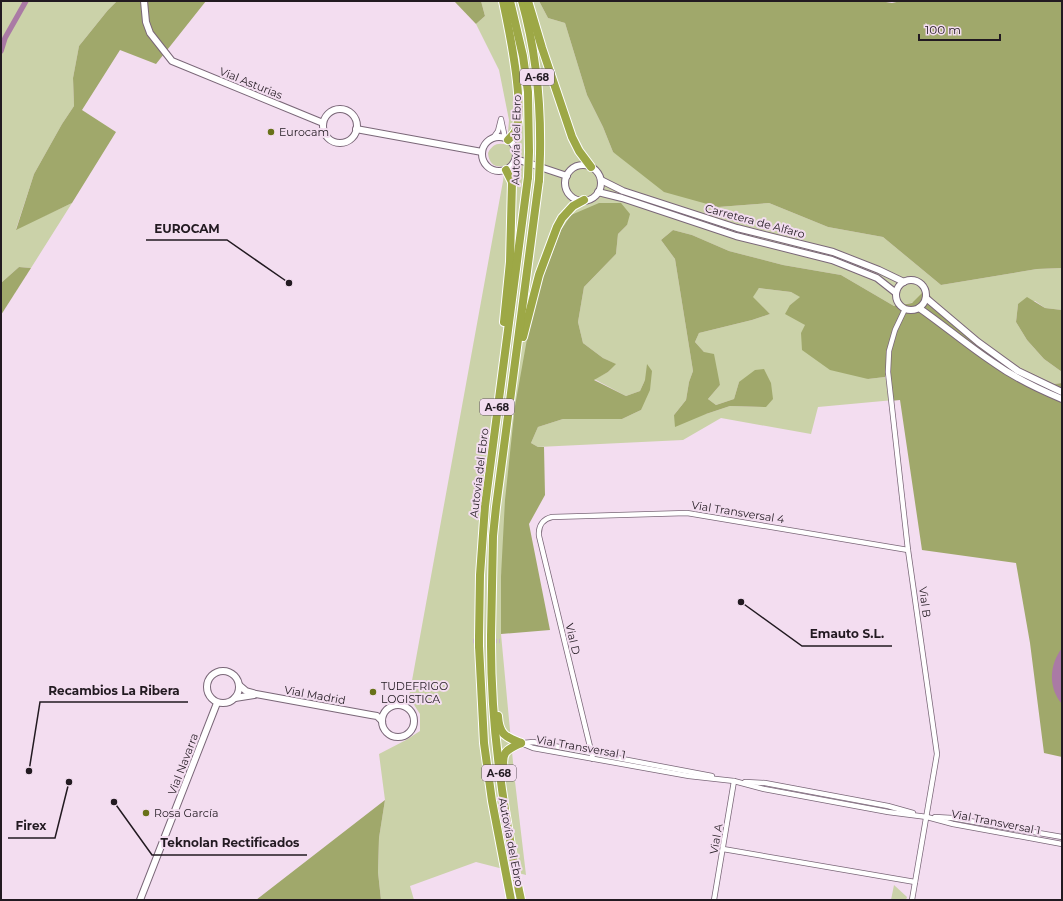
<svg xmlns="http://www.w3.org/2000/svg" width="1063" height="901" viewBox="0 0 1063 901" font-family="Montserrat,sans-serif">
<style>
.green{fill:#cbd2a9}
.forest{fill:#a0a86b}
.water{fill:#aa7aa5}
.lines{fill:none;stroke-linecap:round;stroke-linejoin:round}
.canal{stroke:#aa7aa5;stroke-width:5.5}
.street-tunnel{stroke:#c9b6c7;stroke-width:4.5;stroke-dasharray:4.5 2;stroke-linecap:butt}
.street-casing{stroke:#7a6778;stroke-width:6}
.secondary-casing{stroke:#7a6778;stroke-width:8}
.highway-casing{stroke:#fff;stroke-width:10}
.street{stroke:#fff;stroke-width:4.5}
.secondary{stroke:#fff;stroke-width:6}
.highway{stroke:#9da846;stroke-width:8}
.highway-bridge-casing{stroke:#fff;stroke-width:10;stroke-linecap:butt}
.highway-bridge{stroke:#9da846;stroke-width:8}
.poi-dot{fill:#687119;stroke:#f3ddf0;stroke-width:1.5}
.labels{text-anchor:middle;stroke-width:4;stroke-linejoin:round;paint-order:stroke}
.shield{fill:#f3ddf0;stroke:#61545f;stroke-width:1}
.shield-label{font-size:10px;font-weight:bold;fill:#221a21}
.street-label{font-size:11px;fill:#221a21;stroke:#f3ddf0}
.poi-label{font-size:11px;fill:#221a21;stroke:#f3ddf0;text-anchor:start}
.leader{fill:none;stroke:#221a21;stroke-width:1.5}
.callout-dot{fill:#221a21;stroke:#f3ddf0;stroke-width:1.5}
.callout-label{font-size:12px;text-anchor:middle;font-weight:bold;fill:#221a21;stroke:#f3ddf0;stroke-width:4;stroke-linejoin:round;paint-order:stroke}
</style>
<rect width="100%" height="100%" fill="#f3ddf0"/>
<g class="green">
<polygon points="1,1 117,1 108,10 79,46 73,78 74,106 62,124 34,174 16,229 72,203 31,268 19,267 1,283"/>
<path d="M481 1H539L548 18 565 23 587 95 603 127 613 152 718 207 769 203 828 227 883 237 941 285 1037 269 1062 268V310L1045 308 1035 301 1018 304 1016 322 1027 340 1044 359 1062 372V383L1054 384 1017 366 989 347 937 306 926 289 923 292V297L921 301 894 306 841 275 783 265 729 251 692 235 673 230 661 240 675 259 693 371 689 382 686 400 674 415 706 414 730 406 766 407 739 382 734 399 716 405 708 399 720 385 704 352 695 342 699 333 752 320 770 314 752 297 759 288 791 292 801 297 790 305 805 325 868 379 885 377 894 400 818 407 811 434 721 418 683 440 538 447 531 443 538 427 563 419H622L641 410 647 364 645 380 640 391 626 396 594 379 608 372 615 364 603 358 583 343 578 322 584 287 616 254 618 234 627 225 572 215 501 576V634L514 773 526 875 476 862 410 886 414 900H381L378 872 379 838 385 800 379 754 406 740 420 731V714L409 697 503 181 505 166C495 168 489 164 488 153 492 145 498 142 507 145L509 120 499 70 476 24 485 16Z"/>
<polygon points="894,885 907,897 906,900 891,900"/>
</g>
<g class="forest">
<polygon points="117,1 206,1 156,64 120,50 82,110 116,132 72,203 16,230 34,174 62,124 74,106 73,78 79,46 108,10"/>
<polygon points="454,1 481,1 485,16 476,24"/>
<polygon points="539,1 880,1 892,3 901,1 1062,1 1062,268 1037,269 941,285 883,237 828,227 769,203 718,207 664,192 613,152 603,127 587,95 565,23 548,18"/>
<polygon points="599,203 621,203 630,214 627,225 618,234 616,254 584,287 578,322 583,343 603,358 616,364 608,372 594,380 626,396 640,391 645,380 647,364 652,371 650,390 641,410 622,419 563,419 538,427 531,443 538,447 544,447 545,495 529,524 550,630 501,634 501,576 505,500 515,406 529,328 540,285 561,230 571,215"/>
<polygon points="673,230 692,235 729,251 783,265 841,275 894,306 912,303 926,289 937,306 989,347 1017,366 1054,384 1062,383 1062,757 1044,753 1030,643 1016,563 922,550 900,400 890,401 886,374 885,377 868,379 830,370 802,350 801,333 805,325 785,314 790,305 800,297 791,292 759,288 753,297 770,314 752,320 699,333 695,342 704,352 714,354 720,385 708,399 716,405 734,399 739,382 755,370 764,369 771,383 773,399 766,407 730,406 706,414 675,427 674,415 686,400 689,382 693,371 675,259 661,240"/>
<polygon points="19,267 31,268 1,315 1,283"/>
<polygon points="1027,297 1045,308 1062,310 1062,372 1044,359 1027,340 1016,322 1018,304"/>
<polygon points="385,800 379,838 378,872 381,900 256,900"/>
</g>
<path class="water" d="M1062 648V704C1048 688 1049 665 1062 648Z"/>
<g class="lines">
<polyline class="canal" points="1,51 5,38 26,1"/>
<polyline class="street-tunnel" points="473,641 500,641"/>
<defs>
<g id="street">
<polyline points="493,138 498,131 501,119 505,138"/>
<polyline points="905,309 895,330 889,351 888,372 908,550 937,754 912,900"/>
<polyline points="521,743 533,748 689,776 734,781 764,789 888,812 927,817 953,824 1062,844"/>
<polyline points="523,743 533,742 712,776"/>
<path d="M593 759 539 536C538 526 543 519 552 517L687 513 908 550"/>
<polyline points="745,782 765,783 888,806 913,813"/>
<polyline points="935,817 952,818 1062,837"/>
<polyline points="723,849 915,882"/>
<polyline points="714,900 734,781"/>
</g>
<g id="secondary">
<polyline points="144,1 146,22 150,33 172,61 323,123"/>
<circle cx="340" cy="126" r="17"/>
<polyline points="356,129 482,152"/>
<circle cx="499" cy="154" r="17"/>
<polyline points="516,159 567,176"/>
<circle cx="583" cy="183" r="18"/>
<polyline points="601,180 623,191 737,228 833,252 879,270 904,282"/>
<polyline points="598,192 622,198 736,236 832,260 877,278 896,293"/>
<circle cx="911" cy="295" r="15"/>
<polyline points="926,298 978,342 1018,371 1062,392"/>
<path d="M919 308C945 326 968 346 994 363 1015 378 1038 389 1062 399"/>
<circle cx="223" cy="687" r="16"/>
<polyline points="239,685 246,691 256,694 371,715 377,716 382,721"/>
<polyline points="235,698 254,695"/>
<circle cx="398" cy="721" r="16"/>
<polyline points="140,900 217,703"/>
</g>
<g id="highway">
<path d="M503 1C509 29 525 104 516 130 514 134 511 137 508 140"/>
<polyline points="510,1 523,56 528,92 529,152"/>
<path d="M522 1C536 51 541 102 540 154"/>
<polyline points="528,1 542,48 572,137 579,151 591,167"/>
<polyline points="504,322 510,262 512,182 506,170"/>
<polyline points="523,337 539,275 557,227 562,218 573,206 584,200"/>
<polyline points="491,636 493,536 496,507 539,180"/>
<polyline points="479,637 480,575 485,506 528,177"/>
<path d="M491 645C491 708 498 771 509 834 513 856 516 878 521 900"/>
<polyline points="479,646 484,743 492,801 511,900"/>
<path d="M498 716C499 734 505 737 521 743"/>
<path d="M504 771C501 753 505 750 521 743"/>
</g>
</defs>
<use href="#street" class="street-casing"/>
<use href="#secondary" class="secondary-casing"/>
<use href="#highway" class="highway-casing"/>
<use href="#street" class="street"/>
<use href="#secondary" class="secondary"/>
<use href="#highway" class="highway"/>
<defs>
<g id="highway-bridge">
<polyline points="528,177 529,152"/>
<polyline points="539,180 540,154"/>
<polyline points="491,636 491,645"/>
<polyline points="479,637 479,646"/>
</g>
</defs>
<use href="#highway-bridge" class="highway-bridge-casing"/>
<use href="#highway-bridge" class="highway-bridge"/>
</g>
<g class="poi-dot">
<circle cx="271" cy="132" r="4"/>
<circle cx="373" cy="692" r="4"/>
<circle cx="146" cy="813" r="4"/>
</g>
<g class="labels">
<g class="shield">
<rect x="520" y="69" width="34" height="16" rx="3"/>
<rect x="480" y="399" width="34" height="16" rx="3"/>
<rect x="482" y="765" width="34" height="16" rx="3"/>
</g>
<g class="shield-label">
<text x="537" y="81">A-68</text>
<text x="497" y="411">A-68</text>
<text x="499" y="777">A-68</text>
</g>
<g class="street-label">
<text transform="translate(251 83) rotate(22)" y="4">Vial Asturias</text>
<text transform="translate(516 140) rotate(-89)" y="4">Autovía del Ebro</text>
<text transform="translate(755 221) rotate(15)" y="4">Carretera de Alfaro</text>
<text transform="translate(479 473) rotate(-83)" y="4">Autovía del Ebro</text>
<text transform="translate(738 512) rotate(9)" y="4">Vial Transversal 4</text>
<text transform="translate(925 602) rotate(82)" y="4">Vial B</text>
<text transform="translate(573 639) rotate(77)" y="4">Vial D</text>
<text transform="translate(315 695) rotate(10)" y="4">Vial Madrid</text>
<text transform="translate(581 747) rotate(10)" y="4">Vial Transversal 1</text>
<text transform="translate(183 764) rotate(-69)" y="4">Vial Navarra</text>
<text transform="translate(996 822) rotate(11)" y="4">Vial Transversal 1</text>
<text transform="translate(716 839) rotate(-80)" y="4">Vial A</text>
<text transform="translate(511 842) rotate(79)" y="4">Autovía del Ebro</text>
</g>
<g class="poi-label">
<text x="279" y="136">Eurocam</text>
<text x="381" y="690">TUDEFRIGO<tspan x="381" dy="13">LOGISTICA</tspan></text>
<text x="154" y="817">Rosa García</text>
</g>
</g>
<path class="leader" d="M289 283L227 240H146M741 602L802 646H892M29 771L40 702H188M69 782L55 838H8M114 802L152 855H307"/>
<g class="callout-dot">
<circle cx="289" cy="283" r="4"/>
<circle cx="741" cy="602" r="4"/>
<circle cx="29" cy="771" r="4"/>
<circle cx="69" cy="782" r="4"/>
<circle cx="114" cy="802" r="4"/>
</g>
<g class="callout-label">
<text x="187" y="233">EUROCAM</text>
<text x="847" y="638">Emauto S.L.</text>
<text x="114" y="695">Recambios La Ribera</text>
<text x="31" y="830">Firex</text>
<text x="230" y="847">Teknolan Rectificados</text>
</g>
<rect width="1063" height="901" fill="none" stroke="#221a21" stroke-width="4"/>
<path d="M919 34v6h81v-6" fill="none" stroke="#221a21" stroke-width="2"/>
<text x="925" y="34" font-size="12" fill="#221a21" stroke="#f3ddf0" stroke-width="3" paint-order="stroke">100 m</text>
</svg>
